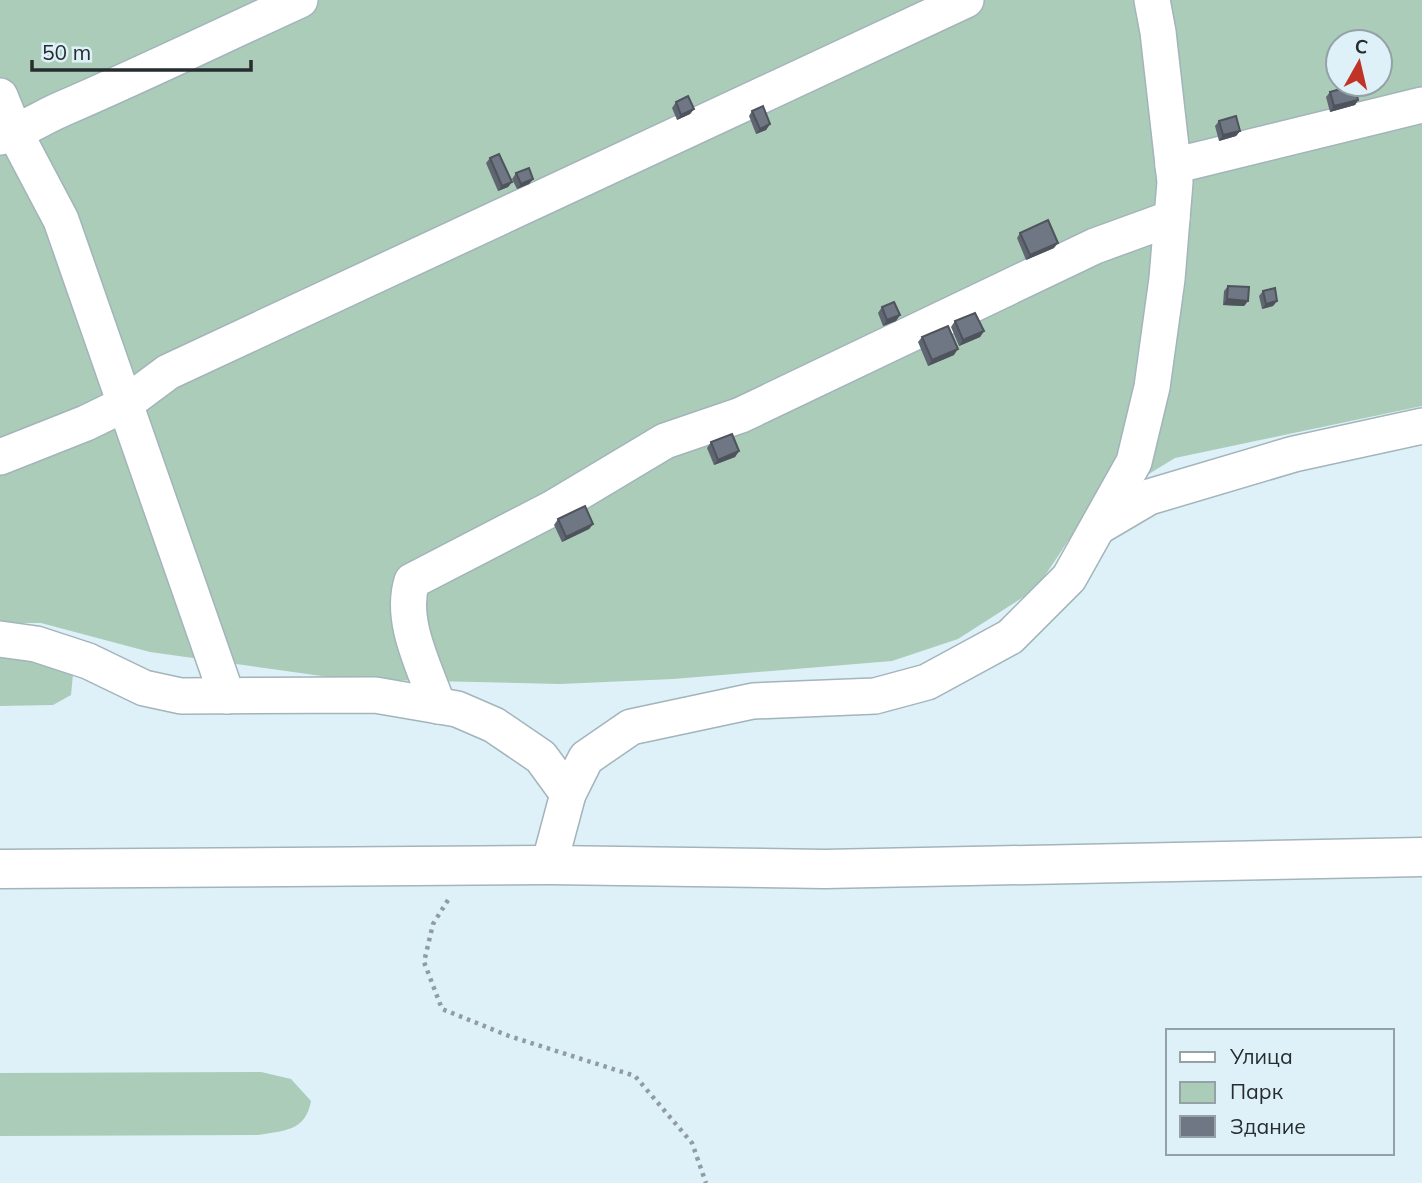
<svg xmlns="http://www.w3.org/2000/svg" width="1422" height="1183" viewBox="0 0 1422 1183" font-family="Mulish,sans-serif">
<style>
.green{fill:#aaccb8;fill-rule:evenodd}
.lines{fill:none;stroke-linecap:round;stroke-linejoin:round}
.minor-casing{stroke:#a3b4bb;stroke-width:38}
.major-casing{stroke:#a3b4bb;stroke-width:41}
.path{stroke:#909ca2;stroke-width:4.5;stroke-dasharray:3.5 5;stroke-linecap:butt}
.minor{stroke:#fff;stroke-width:35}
.major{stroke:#fff;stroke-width:38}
.wall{fill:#5f6672}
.shaded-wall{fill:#4e535c}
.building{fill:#6f7784;stroke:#4e535c;stroke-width:2}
</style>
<rect width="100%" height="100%" fill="#def0f8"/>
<g class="green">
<path d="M0 0H1422V406L1175 458 1088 511 1036 589 958 639 892 661 673 679 560 684 343 679 150 652 41 623H0ZM1338 42H1380V84H1338Z"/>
<polygon points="0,654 54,664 73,674 71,695 53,705 0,706"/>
<path d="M261 1072 291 1079 311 1101C305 1132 285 1130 258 1135L0 1136V1073Z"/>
</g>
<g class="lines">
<defs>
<g id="minor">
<polyline points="0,96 15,133 61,220 227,696"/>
<path d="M0 137C23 131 42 117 64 108 143 74 221 36 300 0"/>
<polyline points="1173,166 1422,105"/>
<polyline points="0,457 86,423 125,404 168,372 966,0"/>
<polyline points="1098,527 1149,497 1294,454 1422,426"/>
<polyline points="0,639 36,644 88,661 144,688 181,696 375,695 457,709 494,725 541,757 568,794"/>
<path d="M438 706C425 668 399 621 412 581L553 508 665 441 741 415 1095 246 1172 218"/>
<polyline points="549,865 568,794 586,758 631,727 753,701 875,696 927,682 1010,637 1069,578 1134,462 1152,387 1167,279 1175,182 1158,32 1152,0"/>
</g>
<polyline id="major" points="0,869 549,865 825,869 1422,857"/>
</defs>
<use href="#minor" class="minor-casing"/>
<use href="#major" class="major-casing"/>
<polyline class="path" points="448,900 433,924 424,962 442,1009 509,1036 635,1076 692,1143 706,1183"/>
<use href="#minor" class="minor"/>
<use href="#major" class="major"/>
</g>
<g class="wall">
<polygon points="1330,92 1358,100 1355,105 1330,112 1326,97"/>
<polygon points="676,102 694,109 690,114 677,120 672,108"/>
<polygon points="752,111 770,124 766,130 756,134 749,116"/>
<polygon points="1219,121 1240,131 1236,136 1219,141 1215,126"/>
<polygon points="490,158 512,182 508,187 498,191 486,163"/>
<polygon points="516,173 533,179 529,184 517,189 512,179"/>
<polygon points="1020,233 1054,248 1026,260 1017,238"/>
<polygon points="1228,286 1248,301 1244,306 1223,305 1224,291"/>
<polygon points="1263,291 1277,301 1273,306 1262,309 1259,296"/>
<polygon points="882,307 900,315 896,321 883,326 878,313"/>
<polygon points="955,321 984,331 980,337 959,346 951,327"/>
<polygon points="922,337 954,355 928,366 918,342"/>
<polygon points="711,442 739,451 735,457 714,465 707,448"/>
<polygon points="558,519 593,524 589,529 562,542 554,525"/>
</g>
<g class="shaded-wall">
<polygon points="1358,100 1355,105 1330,112 1334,106"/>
<polygon points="694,109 690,114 677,120 681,115"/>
<polygon points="770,124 766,130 756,134 760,129"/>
<polygon points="1240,131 1236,136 1219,141 1223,135"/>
<polygon points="533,179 529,184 517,189 521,184"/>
<polygon points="512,182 508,187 498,191 502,186"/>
<polygon points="1058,243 1054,248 1026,260 1030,255"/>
<polygon points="1227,299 1248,301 1244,306 1223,305"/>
<polygon points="1277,301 1273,306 1262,309 1266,304"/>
<polygon points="900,315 896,321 883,326 887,320"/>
<polygon points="984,331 980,337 959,346 963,340"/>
<polygon points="958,349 954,355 928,366 932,360"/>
<polygon points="739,451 735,457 714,465 718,460"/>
<polygon points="593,524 589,529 562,542 566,537"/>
</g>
<g class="building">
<polygon points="1355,85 1358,100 1334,106 1330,92"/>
<polygon points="688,96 694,109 681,115 676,102"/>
<polygon points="763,106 770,124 760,129 752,111"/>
<polygon points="1236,116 1240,131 1223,135 1219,121"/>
<polygon points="499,154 512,182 502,186 490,158"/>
<polygon points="529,168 533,179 521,184 516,173"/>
<polygon points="1048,220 1058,243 1030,255 1020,233"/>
<polygon points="1228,286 1249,287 1248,301 1227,299"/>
<polygon points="1275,288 1277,301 1266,304 1263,291"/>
<polygon points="894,302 900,315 887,320 882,307"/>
<polygon points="975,313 984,331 963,340 955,321"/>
<polygon points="948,326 958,349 932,360 922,337"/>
<polygon points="732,434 739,451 718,460 711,442"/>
<polygon points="585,506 593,524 566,537 558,519"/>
</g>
<rect x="1166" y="1029" width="228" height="126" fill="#def0f8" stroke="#94a2a8" stroke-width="2"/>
<rect x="1180" y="1052" width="35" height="10" fill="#ffffff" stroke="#94a2a8" stroke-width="2"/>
<text x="1230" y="1064" font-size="21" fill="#262c2f">Улица</text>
<rect x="1180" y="1082" width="35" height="21" fill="#aaccb8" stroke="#94a2a8" stroke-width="2"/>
<text x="1230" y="1099" font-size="21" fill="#262c2f">Парк</text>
<rect x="1180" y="1116" width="35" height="21" fill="#6f7784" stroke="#94a2a8" stroke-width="2"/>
<text x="1230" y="1134" font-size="21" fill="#262c2f">Здание</text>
<g transform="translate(1359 63) rotate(8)"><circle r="33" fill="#def0f8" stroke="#94a2a8" stroke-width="2"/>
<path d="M0-5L12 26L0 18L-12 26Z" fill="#c03326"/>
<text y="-10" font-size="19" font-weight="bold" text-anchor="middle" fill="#262c2f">С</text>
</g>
<path d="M32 60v10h219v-10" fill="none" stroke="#262c2f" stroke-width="3.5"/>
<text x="42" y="60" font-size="21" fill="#262c2f" stroke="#def0f8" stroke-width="5" paint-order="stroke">50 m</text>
</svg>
